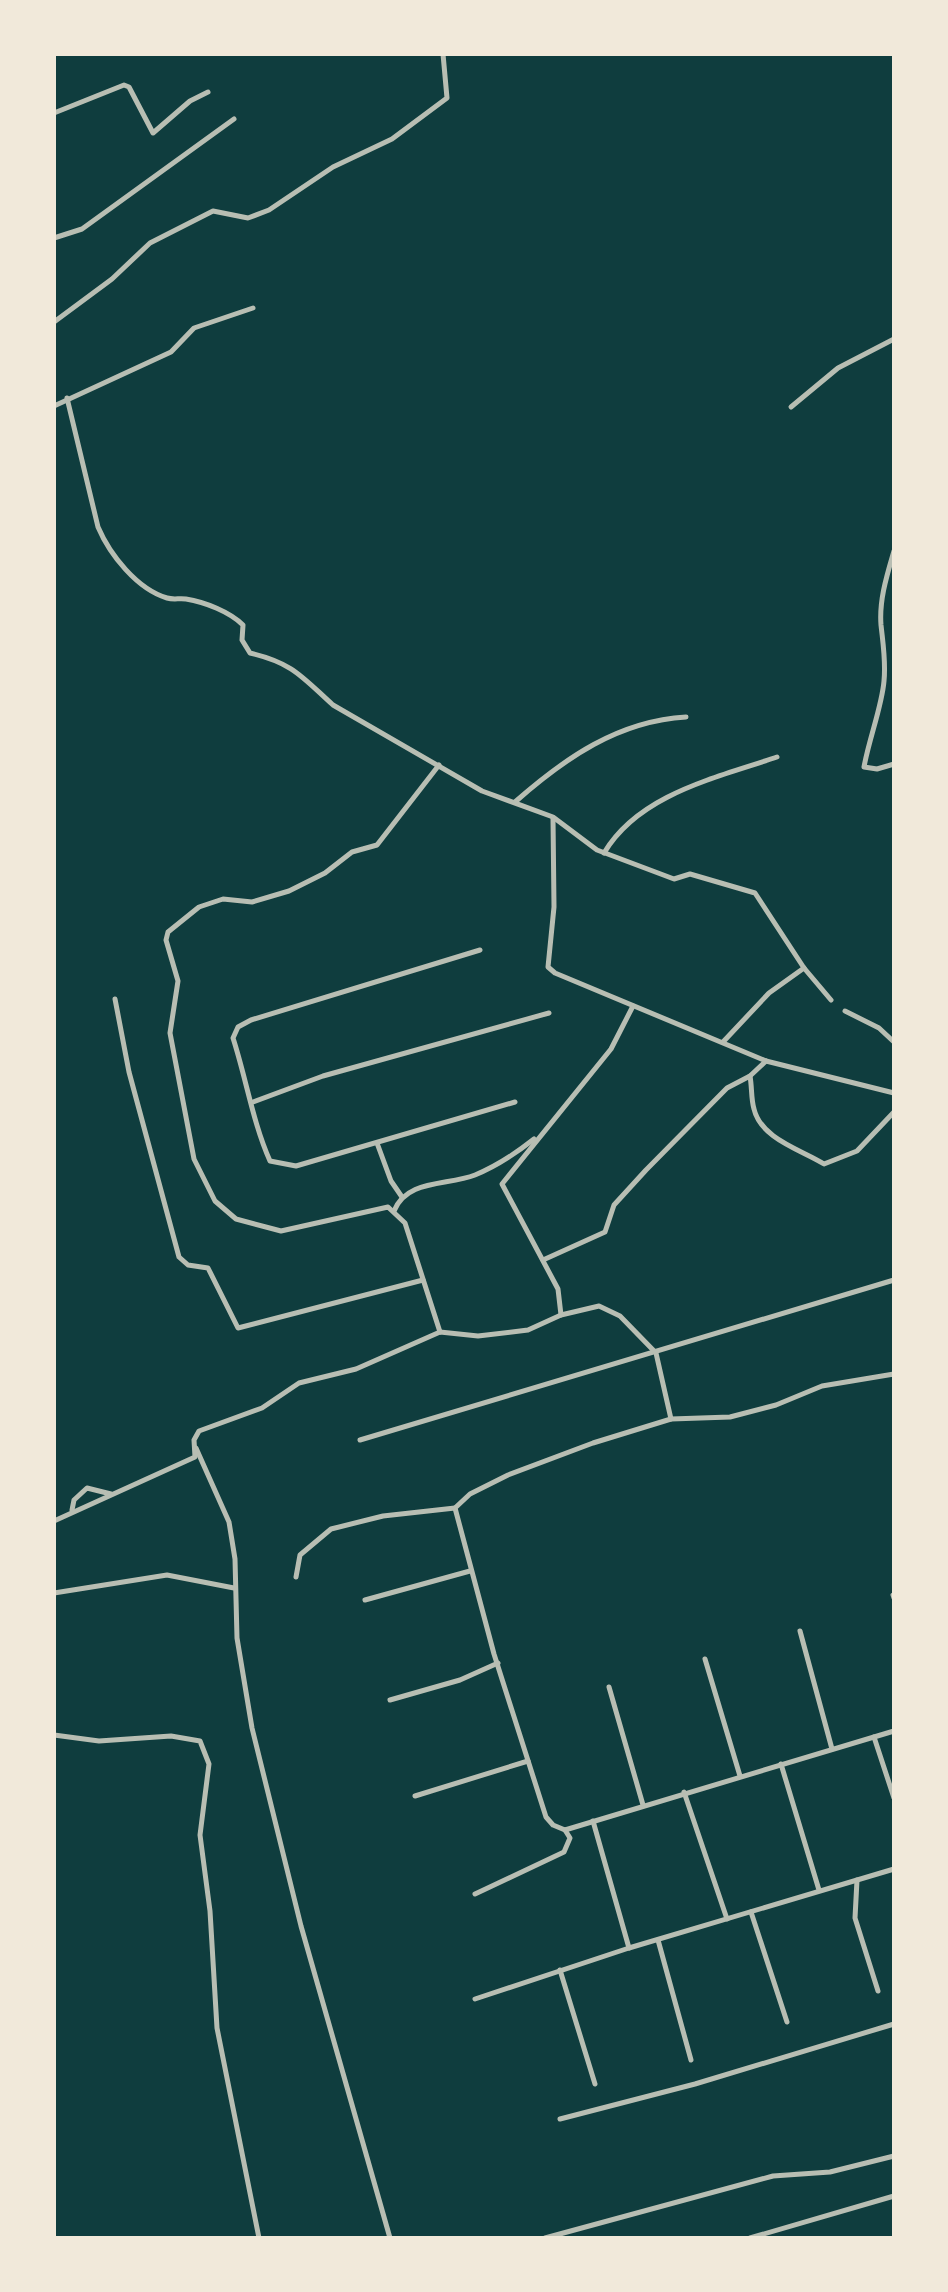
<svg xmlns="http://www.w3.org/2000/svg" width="948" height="2292" viewBox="0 0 948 2292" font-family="'Archivo Narrow',sans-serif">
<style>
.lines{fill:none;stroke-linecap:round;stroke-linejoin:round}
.minor{stroke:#b8beb3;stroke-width:5}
</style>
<rect width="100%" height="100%" fill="#0f3d3e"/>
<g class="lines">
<g class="minor">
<polyline points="54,113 124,85 129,87 153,133 190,101 208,92"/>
<polyline points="54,238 82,229 234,119"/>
<polyline points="54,322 112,279 150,243 213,211 248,218 269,210 333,167 392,139 447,98 443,54"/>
<path d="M67 398 98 527C110 555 137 589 167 598 174 600 179 598 186 599 205 602 230 612 243 625L242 640 250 653C293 663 302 677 333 705L482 791 553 817 597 850 674 879 690 874 755 893 804 968 831 1000"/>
<polyline points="54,406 171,352 194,328 253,308"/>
<polyline points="791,407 838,368 894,339"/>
<path d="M894 551C887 575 879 600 881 625 883 644 886 661 884 681 882 706 869 739 864 767L877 769 894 764"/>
<polyline points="439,765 377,845 352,852 325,873 289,891 252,902 223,899 199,907 168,932 166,940 178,981 170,1033 194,1159 215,1201 236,1219 281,1231 388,1207 405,1223 440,1332"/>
<path d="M515 802C565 758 618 721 686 717"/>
<polyline points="553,818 554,907 548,967 555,973 766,1061 894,1093"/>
<path d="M604 853C639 794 716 778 777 757"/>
<path d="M480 950 251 1020 238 1027 233 1038C246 1078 253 1123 270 1161L296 1166 515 1102"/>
<polyline points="115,999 129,1072 179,1257 188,1265 208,1268 238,1328 423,1280"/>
<polyline points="845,1011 879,1028 894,1042"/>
<polyline points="723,1042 769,993 804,968"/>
<path d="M750 1076C752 1087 751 1099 754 1109 761 1139 802 1150 824 1164L857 1151 894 1112"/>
<polyline points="253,1102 323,1076 549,1013"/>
<polyline points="377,1143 391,1181 402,1197"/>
<path d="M394 1211C407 1179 447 1186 475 1175 497 1166 515 1154 534 1139"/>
<polyline points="543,1260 605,1232 614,1205 646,1170 727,1088 750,1076 766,1061"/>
<polyline points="561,1315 558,1289 502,1184 611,1049 633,1006"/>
<polyline points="894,1374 822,1386 776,1405 730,1417 671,1419 593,1443 508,1475 470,1494 455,1508 494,1654 546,1817 553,1825 565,1830 894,1731"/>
<polyline points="360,1440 894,1280"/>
<polyline points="196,1448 229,1522 235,1559 237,1638 252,1728 301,1926 390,2238"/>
<polyline points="72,1510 74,1500 87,1488 111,1494"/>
<polyline points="54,1521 195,1457 194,1440 199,1431 262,1408 299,1383 356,1369 440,1332 478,1336 528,1330 561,1315 599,1306 620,1316 656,1353 671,1419"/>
<polyline points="296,1577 300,1555 331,1529 383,1516 455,1508"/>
<polyline points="54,1593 167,1575 234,1588"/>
<polyline points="893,1595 894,1598"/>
<polyline points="365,1600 470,1571"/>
<polyline points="800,1631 832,1749"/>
<polyline points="705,1659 740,1776"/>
<polyline points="609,1687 643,1805"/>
<polyline points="390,1700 460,1680 498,1663"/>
<polyline points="54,1735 99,1741 171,1736 200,1741 209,1764 200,1835 210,1911 217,2028 259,2238"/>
<polyline points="874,1737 894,1798"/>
<polyline points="781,1764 819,1890"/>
<polyline points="684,1792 727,1919"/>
<polyline points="415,1796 528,1761"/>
<polyline points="593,1821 629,1948"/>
<polyline points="857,1880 855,1918 878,1991"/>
<polyline points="475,1894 564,1852 570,1838 565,1830"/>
<polyline points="751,1912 787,2022"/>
<polyline points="658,1940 691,2060"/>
<polyline points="560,1970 595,2084"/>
<polyline points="475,1999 629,1948 894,1869"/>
<polyline points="560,2119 695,2084 894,2024"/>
<polyline points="545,2238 773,2176 830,2172 894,2156"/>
<polyline points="750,2238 894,2196"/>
</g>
</g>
<rect width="948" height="2292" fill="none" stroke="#f1e9da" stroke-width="112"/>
</svg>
